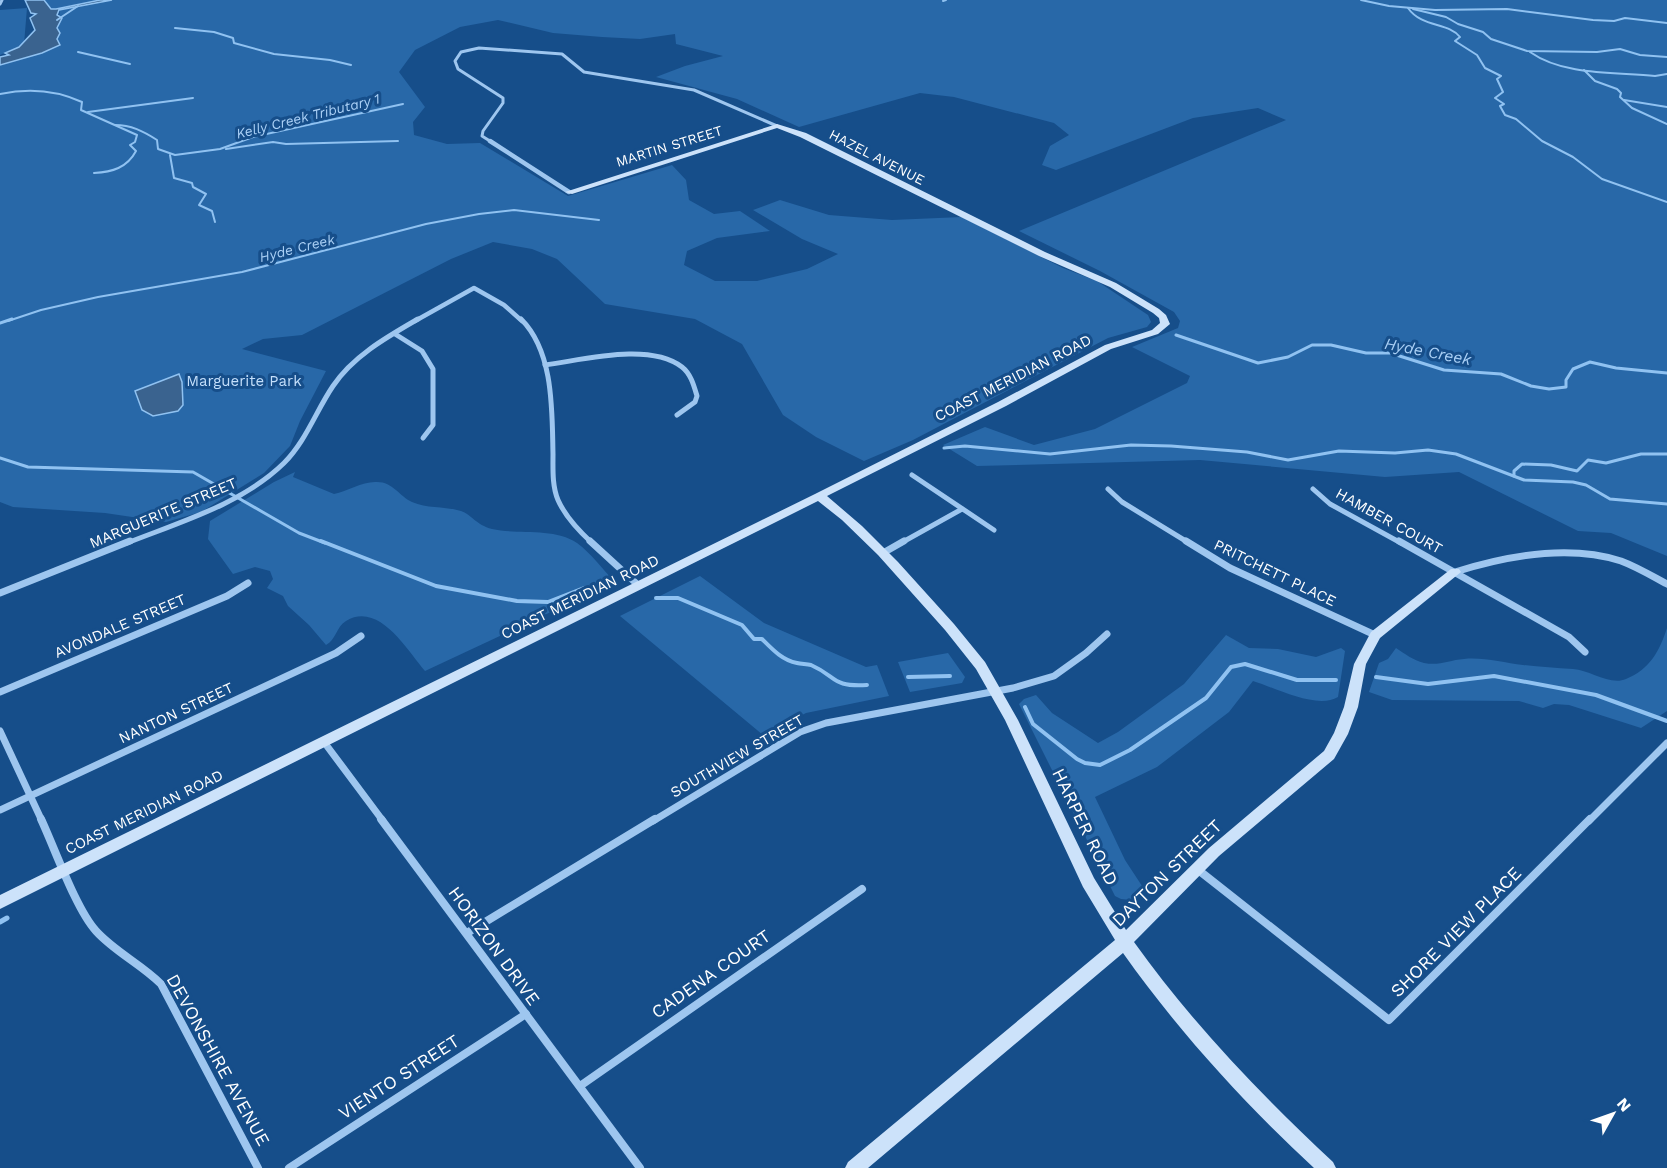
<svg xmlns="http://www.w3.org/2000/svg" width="1667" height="1168" viewBox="0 0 1667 1168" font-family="'Work Sans',sans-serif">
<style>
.green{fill:#2868a8}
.water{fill:#3a638f;stroke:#90c2f1;stroke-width:1.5}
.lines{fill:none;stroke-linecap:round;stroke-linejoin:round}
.stream-far3{stroke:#90c2f1;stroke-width:2}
.stream-far2{stroke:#90c2f1;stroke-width:3}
.stream-far1{stroke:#90c2f1;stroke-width:4}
.stream{stroke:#90c2f1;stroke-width:5}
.street-far4{stroke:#9ec6ef;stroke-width:3}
.street-far3{stroke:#9ec6ef;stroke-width:4.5}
.street-far2{stroke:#9ec6ef;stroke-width:5}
.street-far1{stroke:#9ec6ef;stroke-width:7}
.street{stroke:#9ec6ef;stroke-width:8}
.secondary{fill:#cce2fa;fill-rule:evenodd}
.labels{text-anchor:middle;stroke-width:6;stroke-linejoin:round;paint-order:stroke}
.far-water-label{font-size:14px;font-style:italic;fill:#aad0f6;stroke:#164e8a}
.far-street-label{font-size:14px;fill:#fff;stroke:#164e8a}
.street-label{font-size:15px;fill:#fff;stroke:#164e8a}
.park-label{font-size:15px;fill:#c4dffb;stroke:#164e8a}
.water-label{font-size:16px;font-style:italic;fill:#aad0f6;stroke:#164e8a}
.near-street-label{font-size:18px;fill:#fff;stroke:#164e8a}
</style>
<rect width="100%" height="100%" fill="#164e8a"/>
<g class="green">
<polygon points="44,0 100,0 66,9 112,0 1667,0 1667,556 1611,533 1578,531 1459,472 1385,477 1200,460 977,466 943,445 985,427 1034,445 1095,429 1187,383 1190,376 1132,347 1178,328 1180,321 1174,312 1100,271 1019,231 1286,120 1258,108 1193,118 1056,170 1042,165 1050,146 1069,135 1054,123 954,97 920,93 799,127 737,99 656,77 685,66 723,56 676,44 675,34 640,39 602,37 553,33 498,20 460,27 415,50 399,72 425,107 413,122 414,135 447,144 480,143 568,196 672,165 686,180 689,200 714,214 740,211 770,231 717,238 687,251 684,265 715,281 757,281 807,269 838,254 802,239 753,210 780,200 829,215 892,220 962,217 1063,268 1097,281 1148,315 1151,322 1147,327 1108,338 913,440 864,461 816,437 783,415 742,344 695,319 605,304 557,259 532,249 493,242 451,259 302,335 263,339 242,349 326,371 300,421 290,446 264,473 201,512 166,522 105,513 13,507 0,502 0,65 60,45 57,39 60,9 51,9"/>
<polygon points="27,8 24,44 0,55 0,10"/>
<path d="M295 472 293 477 334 494C348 491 363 481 377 482 393 482 399 496 412 502 428 509 445 506 461 511 471 514 476 525 492 529 517 535 554 527 577 543 591 553 603 570 615 582L425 671C407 650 379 601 346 621 336 627 336 640 326 645L309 625 288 606 283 596 267 588 273 579 270 571 255 567 233 574 208 539 210 521 274 482Z"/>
<polygon points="700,576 764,623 866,667 877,665 889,696 806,713 763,735 620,616"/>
<path d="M1667 628V711L1641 728 1569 705 1554 704 1543 708 1519 701 1392 700 1369 692 1379 663 1388 659 1396 648C1405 654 1413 660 1424 663 1440 666 1449 660 1464 659 1483 657 1504 663 1523 665 1540 667 1556 668 1573 669 1590 670 1610 686 1626 679 1650 669 1659 652 1667 628Z"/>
<path d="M1226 635 1249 648 1278 649 1316 657 1341 648 1345 651 1338 697C1317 710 1276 688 1253 681L1229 712 1157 767 1095 797 1125 860 1144 889 1131 900 1121 899 1115 896 1019 704 1024 699 1036 695 1052 713 1098 743 1118 732 1184 684Z"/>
<polygon points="948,653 965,677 962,683 910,692 898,662"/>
</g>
<g class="water">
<polygon points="25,0 44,0 51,9 56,9 100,0 112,0 59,10 57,15 62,18 57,28 60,33 57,39 60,45 42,53 0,65 0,57 9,55 5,53 19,47 35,30 30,18 36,14 31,13"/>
<polygon points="179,374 182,382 183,405 178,411 153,416 142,410 135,391"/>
</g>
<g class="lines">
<g class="stream-far3">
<polyline points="1361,0 1389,6 1435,10 1507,9 1593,20 1614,21 1625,18 1667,23"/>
<polyline points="943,1 946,0"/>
<path d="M1408 8C1422 28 1448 22 1460 37L1455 41 1477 55 1485 68 1501 76 1497 79 1503 92 1495 98 1504 104 1500 106 1505 115 1516 119 1542 141 1573 157 1602 179 1667 202"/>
<polyline points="1413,9 1446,17 1458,24 1483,32 1491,39 1527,51 1597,52 1620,49 1640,55 1667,57"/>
<polyline points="57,20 78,6"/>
<polyline points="175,28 214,32 233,38 234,43 274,54 330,60 351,65"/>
<polyline points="78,52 130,64"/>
<path d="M1530 52C1564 76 1615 72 1655 76L1667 74"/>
<polyline points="1584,70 1595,81 1617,89 1621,93 1620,97 1632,108 1667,124"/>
<path d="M0 94C28 88 56 90 82 102L81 110 137 135 135 142 130 145 136 151C127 168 112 172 94 173"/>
<polyline points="1624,100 1667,107"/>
<polyline points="88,112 193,98"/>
<path d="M115 125C131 125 143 131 157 140L158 149 175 155 220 149 253 137 403 104"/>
<polyline points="226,149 273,142 286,144 398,141"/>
<polyline points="170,155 174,178 192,183 193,187 206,194 199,205 212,211 215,222"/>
<polyline points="8,321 41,310 98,297 242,272 426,224 479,214 514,210 599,220"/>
</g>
<g class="stream-far2">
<polyline points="0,323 12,319"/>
<polyline points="1176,335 1258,363 1288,357 1312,345 1331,345 1366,353 1390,353 1444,370 1501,374 1531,386 1549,389 1566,387 1566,380 1573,369 1590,362 1616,368 1667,373"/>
<polyline points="944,448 965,446 1050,454 1131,445 1171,446 1247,452 1288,460 1339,451 1395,453 1428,450 1456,454 1524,480 1573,482 1586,485 1610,499 1667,504"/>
<polyline points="0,458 28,467 193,472 299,533 325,543"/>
<polyline points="1514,476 1514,471 1522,464 1551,465 1577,471 1588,460 1606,463 1641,454 1667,454"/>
</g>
<g class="stream-far1">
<polyline points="321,541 436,586 517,601 548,602 584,588 598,587"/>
<path d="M656 598H678L742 625 754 639H762C772 649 782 660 797 663 801 664 806 664 811 665 838 677 831 687 867 685"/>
<polyline points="908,677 950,676"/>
<polyline points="1376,677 1428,684 1494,676 1596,695 1667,721"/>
<polyline points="1025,707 1033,724 1077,759 1085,763 1100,765 1130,750 1206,698 1231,667 1245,664 1297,680 1336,680"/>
</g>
<polyline class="stream" points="0,922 7,918"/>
<g class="street-far4">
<polyline points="0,4 2,0"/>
<polyline points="493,143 482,136 483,131 503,103 503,98 458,69 455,61 461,52 479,48 562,54 584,72 694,90 777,126"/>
</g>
<g class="street-far3">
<polyline points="490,141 569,192"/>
<polyline points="415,321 474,288 504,305 522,321"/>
</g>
<g class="street-far2">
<path d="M521 319C554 352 552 411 553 454 553 469 552 486 558 500 565 516 579 531 592 543"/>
<polyline points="395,334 422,351 433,369 433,425 423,438"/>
<path d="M545 365C583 360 649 342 682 367 691 374 694 386 697 396L695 402 677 415"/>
<polyline points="912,475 994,530"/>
<polyline points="1108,489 1122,502 1189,543"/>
<polyline points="1313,489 1330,504 1401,543"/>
<path d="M127 543C180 522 242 504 284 463 306 441 316 411 333 386 353 356 387 337 418 319"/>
<polyline points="901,543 962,509"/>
</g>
<g class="street-far1">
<polyline points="590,541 638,585"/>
<polyline points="1186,541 1230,568 1375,635"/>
<polyline points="1399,541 1569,637 1585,652"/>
<polyline points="883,553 904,541"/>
<path d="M1455 572C1506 556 1568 544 1621 561 1637 567 1652 576 1667 584"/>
<polyline points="0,593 130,541"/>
<polyline points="0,692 227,596 248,583"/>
<polyline points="0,731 42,821"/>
<polyline points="324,742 383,821"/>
<polyline points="0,810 336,653 361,636"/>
<polyline points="653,821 800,732 826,723 1013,688 1054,676 1086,653 1107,634"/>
<polyline points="1589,821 1667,743"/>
</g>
<g class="street">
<path d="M41 819C55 849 76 909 96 931 115 952 141 964 161 984L258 1168"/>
<polyline points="381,819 640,1168"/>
<polyline points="1197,869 1389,1020 1590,819"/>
<polyline points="467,933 655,819"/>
<polyline points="580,1086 862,889"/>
<polyline points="289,1168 526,1014"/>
</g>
<path class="secondary" d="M777 124 806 133 1045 252 1116 283 1159 309 1166 315 1170 324 1158 334 1111 349 1006 406 827 496 862 526 898 562 954 624 985 662 1018 720 1094 878 1126 930 1209 848 1324 751 1334 733 1344 707 1354 664 1371 632 1451 569H1459L1461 572 1380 638 1366 664 1358 707 1348 734 1334 759 1219 856 1134 942C1192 1023 1260 1094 1333 1162L1336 1168H1314C1243 1102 1179 1032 1123 953L868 1168H845L848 1162 1115 940 1083 887 1005 720 976 669 945 630 878 555 842 520 818 501 0 909V895L815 494 998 402 1105 345 1152 330 1160 323 1159 318 1153 313 1110 287 1039 256 800 137 777 128 572 194 565 192Z"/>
</g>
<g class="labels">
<g class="far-water-label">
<text transform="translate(308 116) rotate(-14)" y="5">Kelly Creek Tributary 1</text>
<text transform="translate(297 248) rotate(-14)" y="5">Hyde Creek</text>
</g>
<g class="far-street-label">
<text transform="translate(669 146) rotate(-17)" y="5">MARTIN STREET</text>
<text transform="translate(877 157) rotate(27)" y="5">HAZEL AVENUE</text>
</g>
<g class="street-label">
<text transform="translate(1013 378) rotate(-27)" y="5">COAST MERIDIAN ROAD</text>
<text transform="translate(163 513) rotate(-23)" y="5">MARGUERITE STREET</text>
<text transform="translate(1389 521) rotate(29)" y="5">HAMBER COURT</text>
<text transform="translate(1275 573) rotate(26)" y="5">PRITCHETT PLACE</text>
<text transform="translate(580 597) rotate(-26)" y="5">COAST MERIDIAN ROAD</text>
<text transform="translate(120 626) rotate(-23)" y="5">AVONDALE STREET</text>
<text transform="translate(176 713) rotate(-25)" y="5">NANTON STREET</text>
<text transform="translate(737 756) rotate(-30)" y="5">SOUTHVIEW STREET</text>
<text transform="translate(144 812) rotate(-26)" y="5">COAST MERIDIAN ROAD</text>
</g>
<g class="park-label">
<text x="244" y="386">Marguerite Park</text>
</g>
<g class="water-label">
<text transform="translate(1428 351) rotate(11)" y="6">Hyde Creek</text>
</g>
<g class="near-street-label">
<text transform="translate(1085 827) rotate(64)" y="6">HARPER ROAD</text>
<text transform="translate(1167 873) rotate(-44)" y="6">DAYTON STREET</text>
<text transform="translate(1456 932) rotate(-45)" y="6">SHORE VIEW PLACE</text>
<text transform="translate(494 946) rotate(54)" y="6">HORIZON DRIVE</text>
<text transform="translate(711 974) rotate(-35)" y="6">CADENA COURT</text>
<text transform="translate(218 1060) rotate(61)" y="6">DEVONSHIRE AVENUE</text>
<text transform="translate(399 1077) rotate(-33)" y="6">VIENTO STREET</text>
</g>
</g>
<g transform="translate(1613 1114) rotate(50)" stroke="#164e8a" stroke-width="4.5" paint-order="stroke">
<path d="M0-4.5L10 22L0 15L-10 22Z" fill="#ffffff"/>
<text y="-9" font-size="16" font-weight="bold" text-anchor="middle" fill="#ffffff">N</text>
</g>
</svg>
